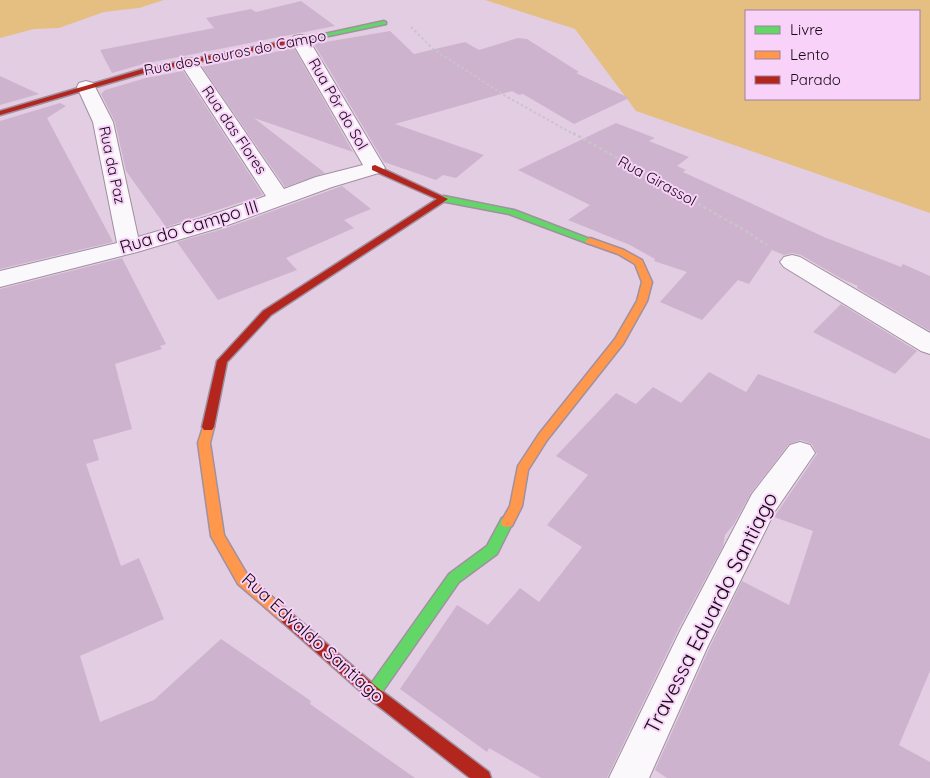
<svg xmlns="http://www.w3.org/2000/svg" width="930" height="778" viewBox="0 0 930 778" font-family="Quicksand,sans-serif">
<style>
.green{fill:#e5bf82;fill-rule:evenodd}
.building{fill:#ceb3ce}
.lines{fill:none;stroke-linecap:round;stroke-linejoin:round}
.street-casing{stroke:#a090a0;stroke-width:2}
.fast-casing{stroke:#a090a0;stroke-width:3}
.slow-casing{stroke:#a090a0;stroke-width:3}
.jam-casing{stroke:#a090a0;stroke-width:3}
.path-far1{stroke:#cac4ca;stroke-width:2;stroke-dasharray:2.5 2.5;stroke-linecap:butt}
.path{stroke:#cac4ca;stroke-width:2.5;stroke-dasharray:3 3;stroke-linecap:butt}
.street{fill:#fbf8fb;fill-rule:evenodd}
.fast{fill:#63d668;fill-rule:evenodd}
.slow{fill:#ff974d;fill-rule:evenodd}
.jam{fill:#b3261e;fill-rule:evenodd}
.labels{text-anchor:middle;stroke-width:4;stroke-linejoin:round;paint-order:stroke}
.far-street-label{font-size:15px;fill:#150815;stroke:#f8d2f8}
.street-label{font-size:18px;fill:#150815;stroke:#f8d2f8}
.near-street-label{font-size:21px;fill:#150815;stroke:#f8d2f8}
</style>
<rect width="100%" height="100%" fill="#e3cde3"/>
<g class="green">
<polygon points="0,0 164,0 139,8 104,12 59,28 34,29 0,38"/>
<path d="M485 0H930V213L636 111 575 29ZM746 11H919V99H746Z"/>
</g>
<g class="building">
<polygon points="301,1 335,26 143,64 112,73 100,50 214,28 206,18 251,9 256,12"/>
<polygon points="390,31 414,54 465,42 479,50 518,38 527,39 579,72 576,73 629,98 574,124 523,94 519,95 512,91 395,124 484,155 456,178 443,175 436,180 384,162 314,44"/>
<polygon points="294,48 353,152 254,118 325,173 285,187 202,67"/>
<polygon points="183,71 263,195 166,227 126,171 115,122 101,94 105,90 146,78"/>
<polygon points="0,76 39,94 0,105"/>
<polygon points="60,103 66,106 47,118 113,242 0,269 0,121"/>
<polygon points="616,123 655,138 649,141 689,157 677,166 686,170 683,172 824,237 901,267 903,264 930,276 930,331 857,288 858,286 842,279 801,255 792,253 784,255 772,250 749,284 738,280 702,320 660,302 687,272 654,261 655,259 630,245 568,220 590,205 518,170"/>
<polygon points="342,186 371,209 344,220 354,228 286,258 297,270 218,300 177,242 226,228"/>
<polygon points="122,258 166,344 160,346 162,349 115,364 132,429 93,440 99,460 86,464 121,566 139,558 164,619 80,656 100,722 154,700 221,639 311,701 310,704 415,778 0,778 0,289"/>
<polygon points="841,304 917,351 895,374 813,332"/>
<polygon points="709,372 746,392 758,374 930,439 930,671 899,745 930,762 930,778 667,778 655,770 709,649 742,581 789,605 813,531 774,517 817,454 812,444 801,440 789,444 751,493 734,524 725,535 723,546 679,628 607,778 541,778 489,748 487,752 400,689 457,605 488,625 520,588 539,602 582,547 547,525 588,475 556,456 616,393 636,404 653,387 681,403"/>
</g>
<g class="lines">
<defs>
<g id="street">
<polygon points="300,35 306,36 309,40 385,168 382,172 332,187 225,226 137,252 0,287 0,271 117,243 93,122 77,87 79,83 86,81 93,83 113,122 138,237 209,216 266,196 180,63 183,59 189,58 195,59 284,189 316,177 363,165 291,40 294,36"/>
<polygon points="792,255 800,257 930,333 930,354 921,351 784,267 780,262 784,257"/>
<polygon points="800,442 810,445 815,453 775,511 707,648 649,778 609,778 681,629 752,494 790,445"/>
</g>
<g id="fast">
<polygon points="384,21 386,22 386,24 300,42 297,40"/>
<polygon points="444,196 514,210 595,241 590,244 587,243 509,214 441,201 441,197"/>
<polygon points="507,517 512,518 513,522 497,554 459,582 378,698 373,700 368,698 366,693 368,688 449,574 487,546 502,518"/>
</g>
<g id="slow">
<polygon points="590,238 624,250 642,260 652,282 647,301 623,344 547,440 528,470 522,506 512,526 507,527 502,526 501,522 510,506 518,466 539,434 615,339 637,301 642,282 635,264 618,254 587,243 585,241"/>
<polygon points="208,423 212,424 214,427 210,443 224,535 248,576 292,614 294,618 292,622 287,624 282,622 238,584 211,536 198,443 204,424"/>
</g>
<g id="jam">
<polygon points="300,38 303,40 302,41 144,73 0,115 0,111 143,69"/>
<polygon points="375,165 448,199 271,315 227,362 214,427 212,430 204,430 202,427 217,361 263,311 437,199 372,170 372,166"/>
<polygon points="287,612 292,614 378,688 489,772 491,778 470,778 368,698 282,622 280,618 282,614"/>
</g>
</defs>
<use href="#street" class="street-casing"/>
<use href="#fast" class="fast-casing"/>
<use href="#slow" class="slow-casing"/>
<use href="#jam" class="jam-casing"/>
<polyline class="path-far1" points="411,27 433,49 504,95 575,135"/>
<polyline class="path" points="573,133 746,231 767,245"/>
<use href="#street" class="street"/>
<use href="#fast" class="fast"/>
<use href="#slow" class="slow"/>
<use href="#jam" class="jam"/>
</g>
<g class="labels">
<g class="far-street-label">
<text transform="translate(235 53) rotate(-11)" y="5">Rua dos Louros do Campo</text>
<text transform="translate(338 104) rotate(60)" y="5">Rua Pôr do Sol</text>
<text transform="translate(234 130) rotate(56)" y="5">Rua das Flores</text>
<text transform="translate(112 165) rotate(78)" y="5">Rua da Paz</text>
<text transform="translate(657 181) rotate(29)" y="5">Rua Girassol</text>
</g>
<g class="street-label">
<text transform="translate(189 227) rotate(-17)" y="6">Rua do Campo III</text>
<text transform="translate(313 638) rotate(42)" y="6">Rua Edvaldo Santiago</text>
</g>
<g class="near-street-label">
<text transform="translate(711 613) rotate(-63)" y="7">Travessa Eduardo Santiago</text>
</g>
</g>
<rect x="745" y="10" width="175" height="90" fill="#f8d2f8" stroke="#9d819d"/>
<rect x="755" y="26" width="25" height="8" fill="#63d668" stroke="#9d819d"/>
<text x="790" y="35" font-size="15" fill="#150815">Livre</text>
<rect x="755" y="51" width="25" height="8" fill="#ff974d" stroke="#9d819d"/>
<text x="790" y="60" font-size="15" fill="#150815">Lento</text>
<rect x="755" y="76" width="25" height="8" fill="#b3261e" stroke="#9d819d"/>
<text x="790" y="85" font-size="15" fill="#150815">Parado</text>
</svg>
